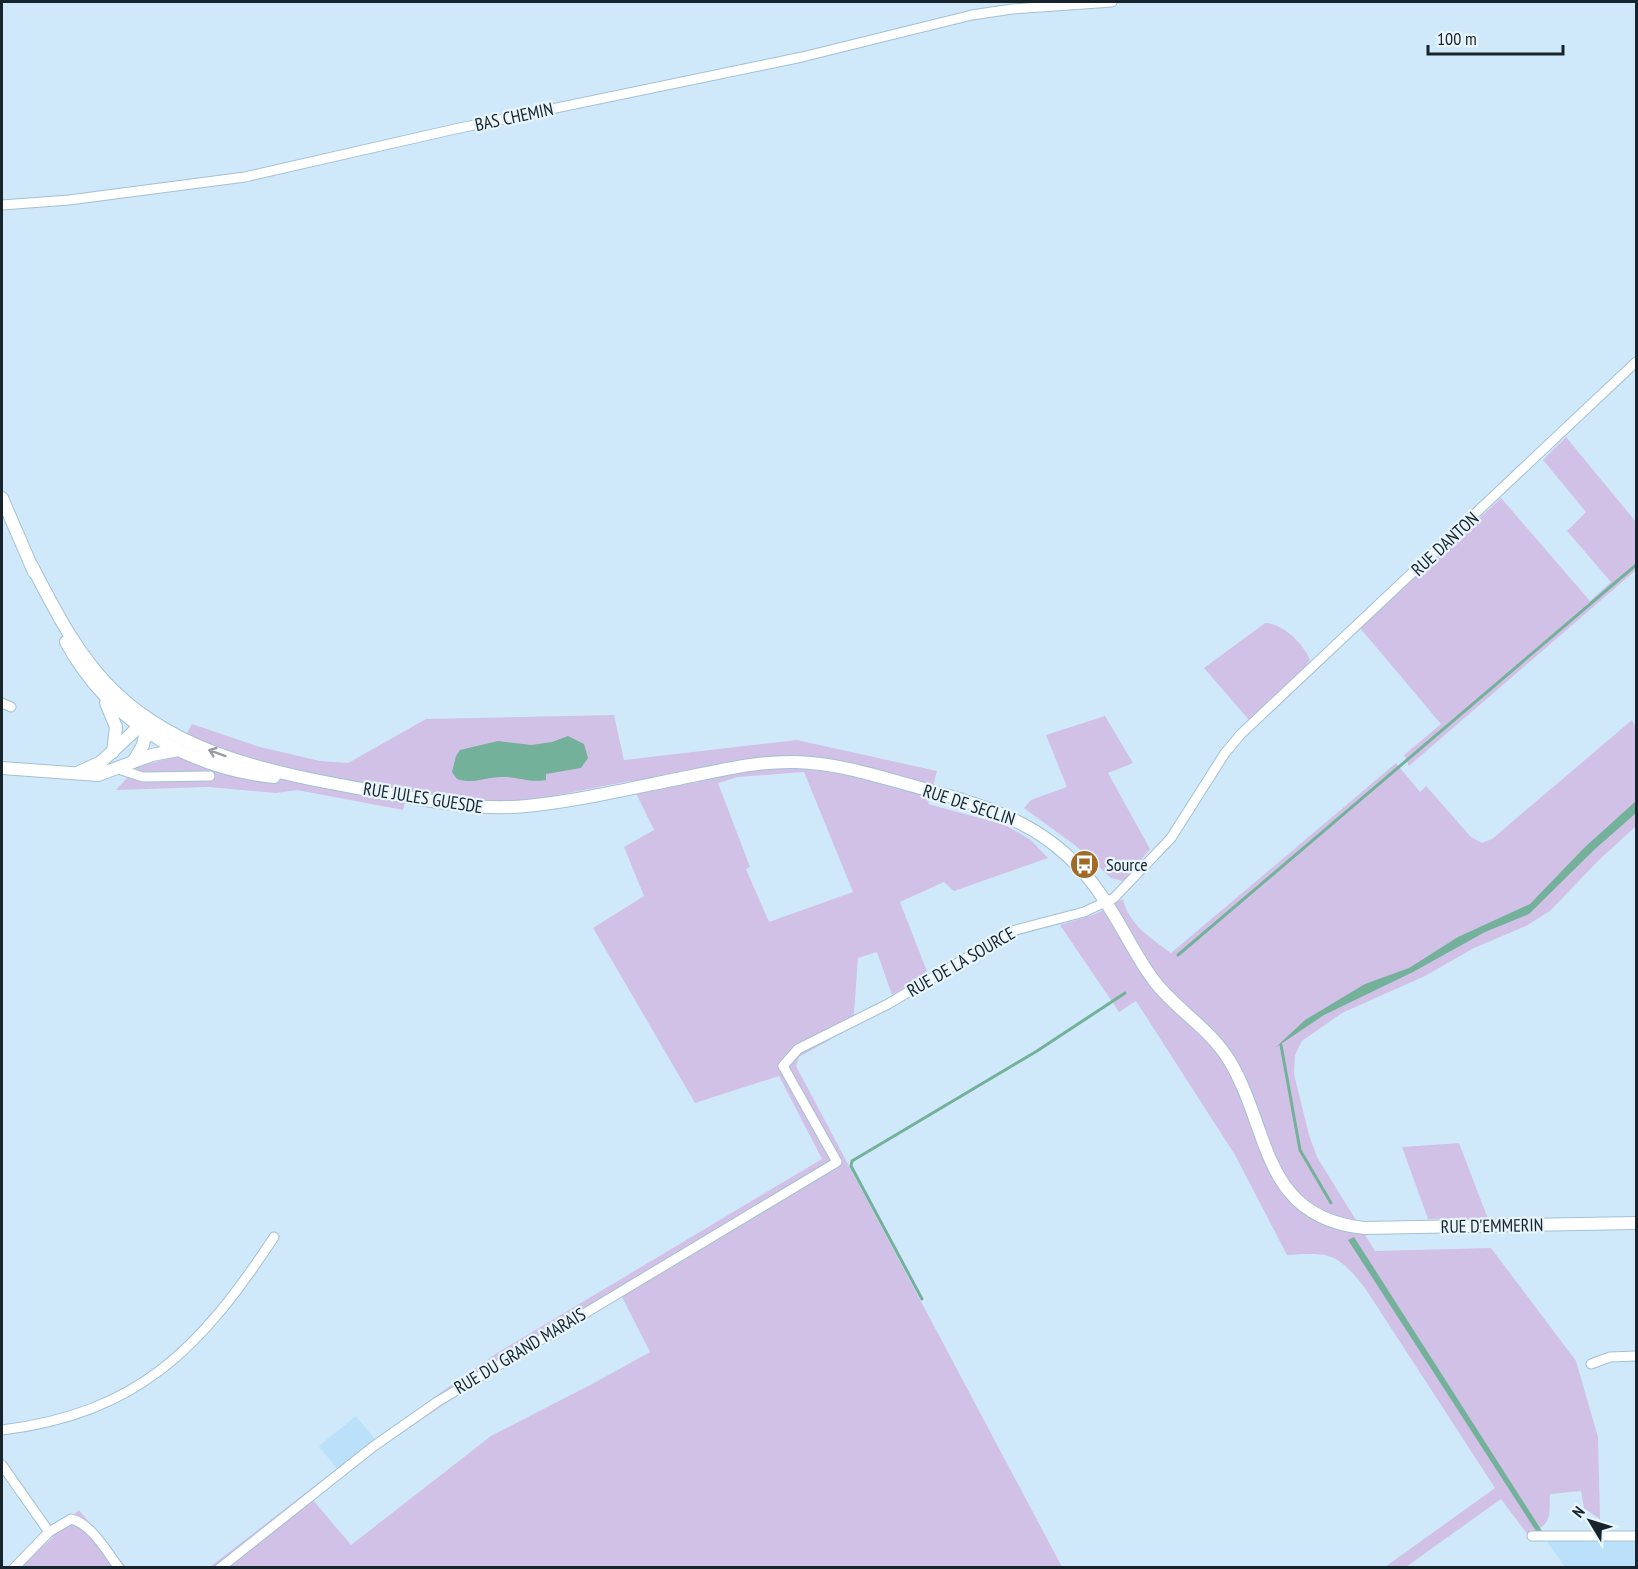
<svg xmlns="http://www.w3.org/2000/svg" width="1638" height="1569" viewBox="0 0 1638 1569" font-family="'PT Sans Narrow',sans-serif">
<style>
.built{fill:#bae0fa}
.green{fill:#d2c1e6;fill-rule:evenodd}
.water{fill:#73b19a}
.lines{fill:none;stroke-linecap:round;stroke-linejoin:round}
.stream{stroke:#73b19a;stroke-width:3}
.street-casing{stroke:#a2c0d5;stroke-width:11}
.secondary-casing{stroke:#a2c0d5;stroke-width:14}
.street{stroke:#fff;stroke-width:9}
.secondary{stroke:#fff;stroke-width:12}
.oneway{stroke:#979ca0}
.labels{text-anchor:middle;stroke-width:4.5;stroke-linejoin:round;paint-order:stroke}
.street-label{font-size:18px;fill:#18242c;stroke:#e8f5fd}
.poi-label{font-size:18px;fill:#18242c;stroke:#e8f5fd;text-anchor:start}
</style>
<rect width="100%" height="100%" fill="#d0e9fa"/>
<g class="built">
<polygon points="356,1416 375,1439 338,1470 319,1446"/>
<polygon points="1544,1537 1568,1541 1636,1542 1636,1567 1565,1567"/>
</g>
<g class="green">
<polygon points="1566,437 1636,522 1636,570 1409,766 1404,755 1441,724 1360,628 1501,498 1590,601 1611,582 1567,531 1586,512 1543,460"/>
<path d="M1265 623C1282 623 1304 644 1310 660L1301 674 1249 720 1204 668Z"/>
<path d="M614 715 624 760 797 740 937 771 928 804 1005 825 1031 840 1048 858 954 891 944 882 900 902 928 974 892 995 877 952 858 958 853 1027 799 1057 796 1066 1062 1567H210L375 1439 497 1353 822 1159 779 1076 695 1103 593 928 644 896 624 847 654 830 630 781 532 800 503 802 408 791 403 810 297 790 276 793 208 787 116 790 137 767 174 757 192 724 260 747 320 761 348 763 426 719ZM804 772 853 892 769 922 746 869 750 867 718 783 738 777ZM622 1297 650 1352 594 1383 491 1436 351 1545 313 1500 380 1448 464 1391Z"/>
<polygon points="1105,716 1133,763 1108,773 1150,849 1123,881 1111,878 1076,846 1024,808 1031,800 1067,787 1046,735"/>
<path d="M1632 720 1636 727V826L1598 861 1550 911 1526 926 1474 948 1425 976 1342 1013 1302 1041 1295 1055 1294 1074 1309 1135 1317 1157 1375 1251 1491 1248 1576 1361 1598 1437 1600 1519 1584 1508 1581 1491 1550 1494C1549 1519 1553 1522 1528 1535L1501 1499 1406 1567H1385L1495 1488 1365 1288C1337 1253 1331 1252 1287 1255L1235 1155 1136 1001 1119 1012 1060 925 1096 914 1123 899C1129 925 1151 938 1171 953L1396 763 1420 792 1426 786 1471 837 1482 843 1492 839Z"/>
<polygon points="1459,1143 1488,1219 1428,1219 1402,1147"/>
<polygon points="79,1510 126,1567 20,1568 53,1537 50,1536"/>
</g>
<g class="water">
<path d="M568 736 584 744 588 758 581 768 546 774V780C530 783 519 777 504 777 487 776 474 785 457 779L452 772 456 756 460 750 498 741 531 745 552 742Z"/>
<polygon points="1636,801 1636,813 1594,850 1529,914 1485,932 1413,972 1324,1015 1275,1048 1305,1020 1365,984 1409,968 1458,937 1530,904 1585,847"/>
<polygon points="1354,1237 1542,1531 1536,1531 1348,1240"/>
</g>
<g class="lines">
<g class="stream">
<polyline points="1178,955 1636,565"/>
<polyline points="1281,1045 1300,1150 1331,1203"/>
<polyline points="922,1299 851,1166 852,1161 1037,1051 1125,993"/>
</g>
<defs>
<g id="street">
<polyline points="2,205 69,200 245,177 455,129 802,57 972,15 1012,9 1112,2"/>
<polyline points="2,703 11,707"/>
<polyline points="118,769 143,777 210,776"/>
<polyline points="1591,1364 1610,1357 1636,1356"/>
<path d="M2 1430C139 1413 201 1348 274 1237"/>
<polyline points="2,1465 49,1532"/>
<polyline points="1532,1536 1636,1536"/>
<path d="M14 1568 49 1532 71 1519C92 1524 107 1552 119 1568"/>
<polyline points="220,1568 374,1446 437,1402 837,1162 783,1066 798,1049 888,1004 1012,931 1084,912 1114,898 1171,838 1225,753 1241,734 1636,362"/>
</g>
<g id="secondary">
<polyline points="2,498 34,572"/>
<path d="M32 566C55 610 77 655 113 690 183 759 286 775 379 792 428 800 476 811 527 806 584 800 641 786 697 775 730 768 762 761 796 762 837 763 877 776 917 787 994 808 1057 827 1103 898 1122 925 1135 956 1155 982 1177 1010 1210 1029 1229 1060 1271 1129 1260 1217 1364 1228L1636 1223"/>
<path d="M66 642C109 720 186 768 274 777"/>
<polyline points="106,703 116,727 113,752"/>
<polyline points="133,762 143,745 147,726"/>
<polyline points="2,768 98,775 152,755 178,750"/>
<polyline points="79,772 101,762 143,723"/>
</g>
</defs>
<use href="#street" class="street-casing"/>
<use href="#secondary" class="secondary-casing"/>
<use href="#street" class="street"/>
<use href="#secondary" class="secondary"/>
</g>
<defs><path id="oneway-shaft" d="M-6 0H5M1.5-3L5.5 0L1.5 3" fill="none" stroke-width="1.6" stroke-linecap="round" stroke-linejoin="round" transform="scale(1.5)"/></defs>
<use class="oneway" href="#oneway-shaft" transform="translate(217 753) rotate(-160)"/>
<defs>
<symbol id="bus-disc" viewBox="-11 -11 22 22"><circle r="9.5" fill="#a16926" stroke="#e8f5fd"/><path d="M-5-6H5V4H4V6H2V4H-2V6H-4V4H-5ZM-3.5-4V0h7V-4ZM-3.5 1.2v1.5H-2V1.2ZM2 1.2v1.5H3.5V1.2Z" fill="#fff"/></symbol>
</defs>
<g fill-rule="evenodd">
<use href="#bus-disc" x="1068" y="848" width="33" height="33"/>
</g>
<g class="labels">
<g class="street-label">
<text transform="translate(514 117) rotate(-12)" y="6">BAS CHEMIN</text>
<text transform="translate(1445 544) rotate(-43)" y="6">RUE DANTON</text>
<text transform="translate(423 798) rotate(9)" y="6">RUE JULES GUESDE</text>
<text transform="translate(969 805) rotate(18)" y="6">RUE DE SECLIN</text>
<text transform="translate(961 962) rotate(-30)" y="6">RUE DE LA SOURCE</text>
<text transform="translate(1492 1226) rotate(-1)" y="6">RUE D'EMMERIN</text>
<text transform="translate(520 1351) rotate(-31)" y="6">RUE DU GRAND MARAIS</text>
</g>
<g class="poi-label">
<text x="1106" y="871">Source</text>
</g>
</g>
<rect width="1638" height="1569" fill="none" stroke="#18242c" stroke-width="6"/>
<g transform="translate(1590 1521) rotate(308)" stroke="#e8f5fd" stroke-width="4.5" paint-order="stroke">
<path d="M0-4.5L10 22L0 15L-10 22Z" fill="#18242c"/>
<text y="-9" font-size="16" font-weight="bold" text-anchor="middle" fill="#18242c">N</text>
</g>
<path d="M1428 45v9h135v-9" fill="none" stroke="#18242c" stroke-width="3"/>
<text x="1437" y="45" font-size="18" fill="#18242c" stroke="#e8f5fd" stroke-width="4.5" paint-order="stroke">100 m</text>
</svg>
